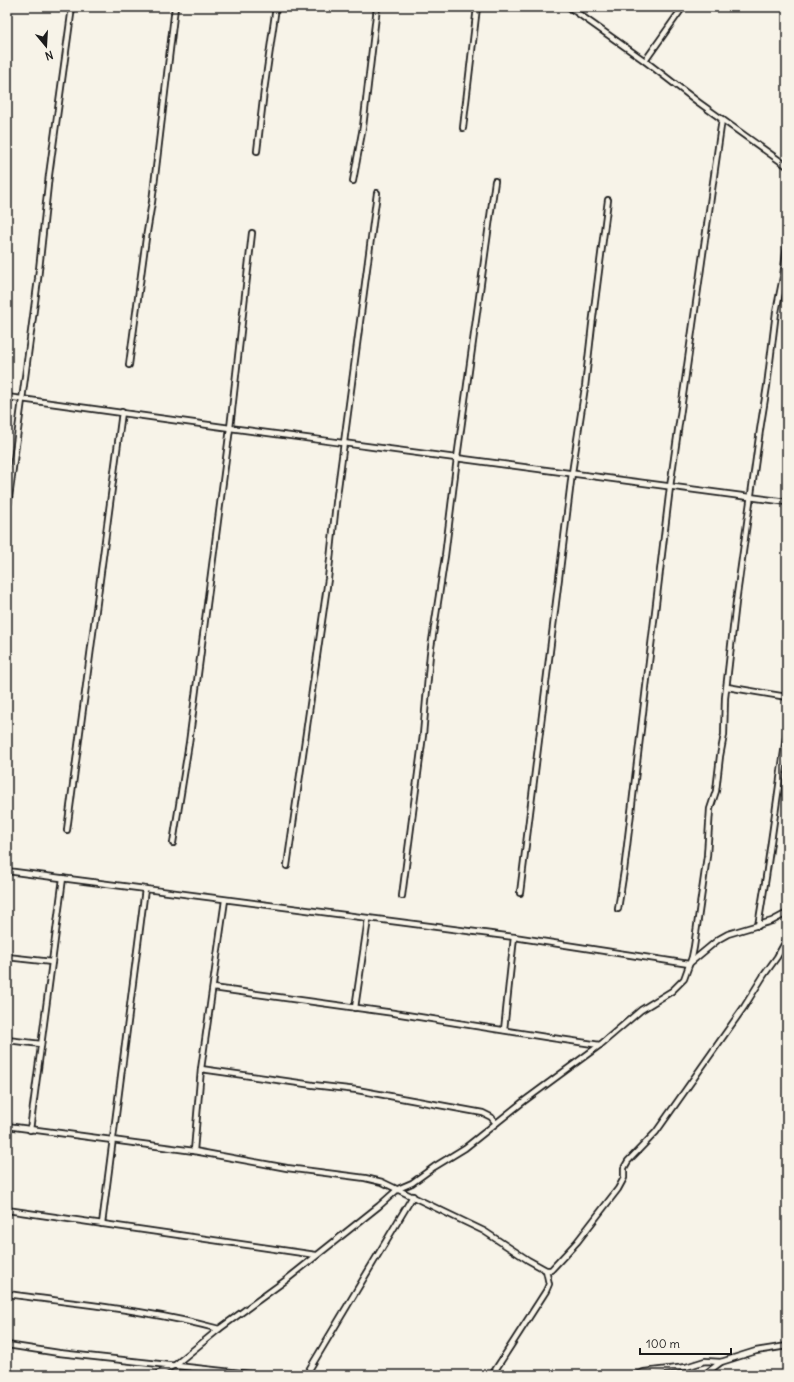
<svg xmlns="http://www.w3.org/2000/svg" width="794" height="1382" viewBox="0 0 794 1382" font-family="Delius,sans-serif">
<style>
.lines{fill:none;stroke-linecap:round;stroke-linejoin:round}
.minor-casing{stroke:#1c1c1c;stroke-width:8}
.minor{stroke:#f7f3e8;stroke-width:4.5}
</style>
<rect width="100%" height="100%" fill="#f7f3e8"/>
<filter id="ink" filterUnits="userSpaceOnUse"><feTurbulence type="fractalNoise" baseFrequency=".025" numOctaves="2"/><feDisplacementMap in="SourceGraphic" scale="8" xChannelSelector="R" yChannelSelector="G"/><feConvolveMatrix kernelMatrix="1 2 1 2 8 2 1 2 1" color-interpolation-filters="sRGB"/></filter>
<g filter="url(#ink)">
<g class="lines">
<defs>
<g id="minor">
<polyline points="569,7 645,61 698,102 787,166"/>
<polyline points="645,61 683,7"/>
<polyline points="463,128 477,7"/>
<polyline points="257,151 264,91 276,7"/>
<polyline points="353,181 363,127 377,7"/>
<polyline points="129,365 146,238 152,202 175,7"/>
<polyline points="7,397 230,428 787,502"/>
<polyline points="7,513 38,279 49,175 72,7"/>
<polyline points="727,687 787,697"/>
<polyline points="67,830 122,412"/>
<polyline points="173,843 189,743 230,428 252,233"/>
<polyline points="287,866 328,579 336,503 377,193"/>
<polyline points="7,871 514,937 689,964"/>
<polyline points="520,893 572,473 585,387 592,325 608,200"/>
<polyline points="402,896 423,735 430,654 445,556 457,458 495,181"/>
<polyline points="618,909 624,871 670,487 722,119"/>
<polyline points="758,926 766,877 787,730"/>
<polyline points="7,957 52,962"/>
<polyline points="690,963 719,939 728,934 772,921 787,913"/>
<polyline points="213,988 394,1013 552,1038 600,1045"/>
<polyline points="355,1008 368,919"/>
<polyline points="504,1030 514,937"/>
<polyline points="7,1040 41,1044"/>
<polyline points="201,1069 313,1085 357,1090 483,1113 491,1117 496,1123"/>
<polyline points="7,1126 194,1151 287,1168 365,1178 382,1182 484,1231 528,1260 546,1270 551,1270 577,1242 618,1189 624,1178 624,1168 628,1161 656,1132 744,1007 764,975 777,957 787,939"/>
<polyline points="30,1130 63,878"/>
<polyline points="194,1151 201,1069 225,900"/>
<polyline points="7,1210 316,1255"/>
<polyline points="102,1224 145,889"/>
<path d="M7 1294C78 1304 150 1310 219 1329"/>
<polyline points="7,1345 59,1353 259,1375"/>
<polyline points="155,1375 175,1365 219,1329 286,1280 379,1206 398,1189 412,1183 434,1167 465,1148 524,1101 600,1045 641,1010 672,991 684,979 692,957 694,947 707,856 710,809 716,791 720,756 724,735 725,698 736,602 760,430 767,386 776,312 783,277 787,244"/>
<polyline points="306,1375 413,1196"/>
<polyline points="492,1375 546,1291 549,1284 546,1270"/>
<polyline points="635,1375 644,1372 686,1367 705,1361 721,1362 756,1351 787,1346"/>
<polyline points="704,1375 721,1362"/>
</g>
</defs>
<use href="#minor" class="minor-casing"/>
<use href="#minor" class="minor"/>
</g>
</g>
<rect width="794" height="1382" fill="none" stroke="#f7f3e8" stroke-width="24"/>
<rect x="12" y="12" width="770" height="1358" fill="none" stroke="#1c1c1c" stroke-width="1.5" filter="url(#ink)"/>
<g transform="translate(46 46) rotate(162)" stroke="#f7f3e8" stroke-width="3" paint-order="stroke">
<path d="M0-3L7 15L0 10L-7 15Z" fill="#1c1c1c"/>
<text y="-6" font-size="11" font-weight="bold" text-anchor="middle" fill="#1c1c1c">N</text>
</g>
<path d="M640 1348v6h91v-6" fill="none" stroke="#1c1c1c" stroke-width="2"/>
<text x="646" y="1348" font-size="12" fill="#1c1c1c" stroke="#f7f3e8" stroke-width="3" paint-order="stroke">100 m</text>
</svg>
